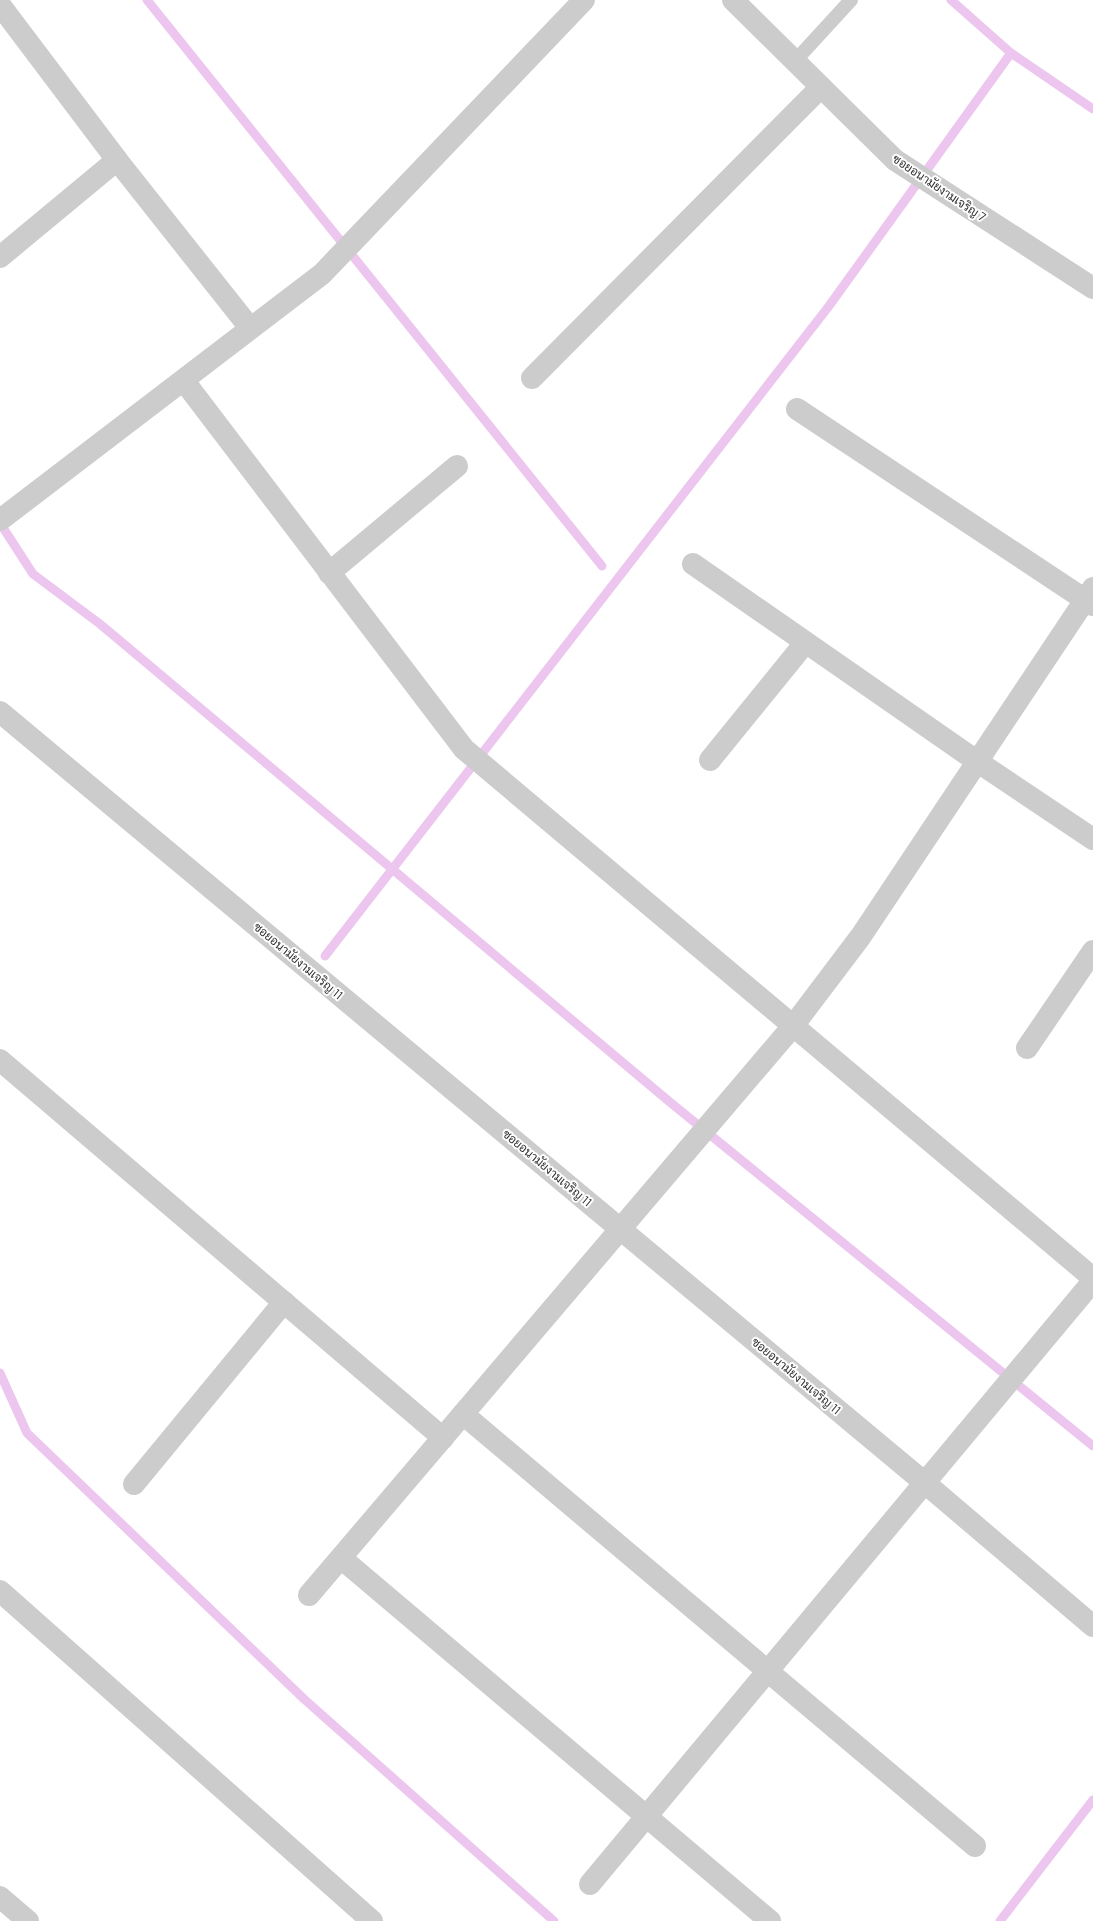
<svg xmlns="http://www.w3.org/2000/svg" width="1093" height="1921" viewBox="0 0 1093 1921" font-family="Barlow,Sarabun,sans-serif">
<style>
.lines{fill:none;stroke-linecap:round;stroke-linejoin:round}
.stream{stroke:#edc6ef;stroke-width:9}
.lane{stroke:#ccc;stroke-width:14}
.street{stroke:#ccc;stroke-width:22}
.labels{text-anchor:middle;stroke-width:4;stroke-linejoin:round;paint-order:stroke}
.street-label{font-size:12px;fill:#2f2f2f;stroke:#fff}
</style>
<rect width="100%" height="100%" fill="#fff"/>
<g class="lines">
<g class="stream">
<polyline points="147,0 602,566"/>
<polyline points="951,0 1011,53 1093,109"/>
<polyline points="0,523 33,574 100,624 671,1103 1093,1446"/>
<polyline points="325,956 829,306 1011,53"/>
<polyline points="0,1373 27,1433 304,1699 554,1921"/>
<polyline points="1000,1921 1093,1800"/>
</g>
<polyline class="lane" points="795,61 851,0"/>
<g class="street">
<polyline points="733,0 895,160 1093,288"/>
<polyline points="0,5 117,160 250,328"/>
<polyline points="0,257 117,160"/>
<polyline points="532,378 821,87"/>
<polyline points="184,381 464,749 1093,1278"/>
<polyline points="797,409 1093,605"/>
<polyline points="0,520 322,274 584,0"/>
<polyline points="693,564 978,762 1093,839"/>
<polyline points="329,573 457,466"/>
<polyline points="0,712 925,1483 1093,1626"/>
<polyline points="710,760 805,643"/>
<polyline points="1027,1048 1093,951"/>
<polyline points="0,1060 443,1438"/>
<polyline points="463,1414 975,1846"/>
<polyline points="134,1484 284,1302"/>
<polyline points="341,1558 770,1921"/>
<polyline points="0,1591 372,1921"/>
<polyline points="309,1595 793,1026 861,936 1093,588"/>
<polyline points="590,1884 1093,1281"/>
<polyline points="0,1897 28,1921"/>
</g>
</g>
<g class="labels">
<g class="street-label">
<text transform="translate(939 188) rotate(34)" y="4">ซอยอนามัยงามเจริญ 7</text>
<text transform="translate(298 961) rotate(40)" y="4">ซอยอนามัยงามเจริญ 11</text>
<text transform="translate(547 1168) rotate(40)" y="4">ซอยอนามัยงามเจริญ 11</text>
<text transform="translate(796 1376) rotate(40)" y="4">ซอยอนามัยงามเจริญ 11</text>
</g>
</g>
</svg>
